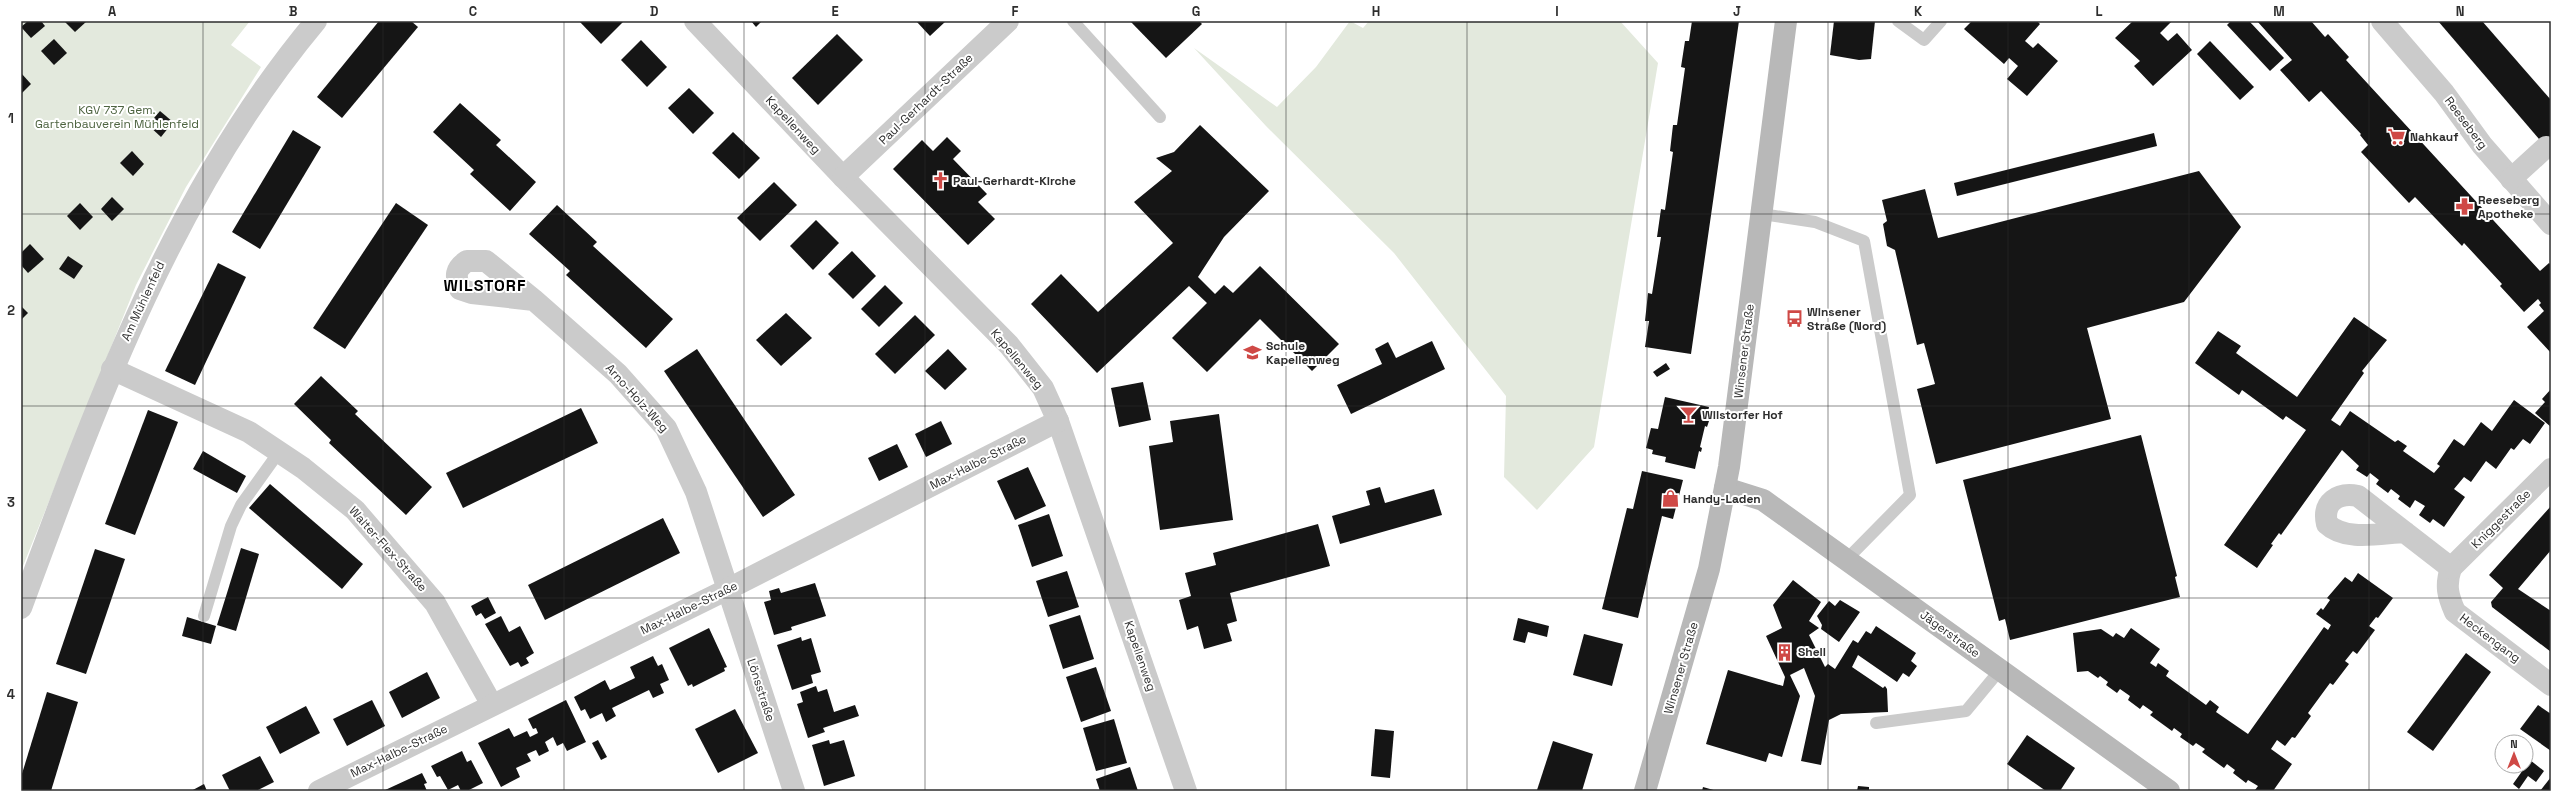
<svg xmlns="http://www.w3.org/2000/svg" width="2572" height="812" viewBox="0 0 2572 812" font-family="'Space Grotesk',sans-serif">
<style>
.green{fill:#e3e9dd}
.building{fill:#151515}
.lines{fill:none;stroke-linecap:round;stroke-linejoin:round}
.lane{stroke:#cbcbcb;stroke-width:12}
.street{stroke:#cbcbcb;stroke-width:22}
.secondary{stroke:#b8b8b8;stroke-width:22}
.grid{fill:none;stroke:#2e2e2e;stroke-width:1;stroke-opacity:0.55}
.labels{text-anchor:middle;stroke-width:4;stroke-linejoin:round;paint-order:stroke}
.street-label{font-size:12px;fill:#2e2e2e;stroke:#fff}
.park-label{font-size:12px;fill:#4e6441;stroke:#fff}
.poi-label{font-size:12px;font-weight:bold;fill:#2e2e2e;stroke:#fff;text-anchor:start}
.district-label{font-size:16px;font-weight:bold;letter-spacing:1px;fill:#000;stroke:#fff}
.neatline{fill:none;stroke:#2e2e2e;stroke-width:1.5}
.grid-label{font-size:13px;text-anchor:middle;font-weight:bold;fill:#2e2e2e}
</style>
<rect width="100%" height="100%" fill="#fff"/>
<g class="green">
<polygon points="21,21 250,21 231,45 261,67 186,187 136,285 21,571"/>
<polygon points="1350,21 1363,28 1369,21 1620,21 1658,63 1594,447 1537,510 1504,477 1506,396 1394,253 1266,126 1194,48 1277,107 1316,67"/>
</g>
<g class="building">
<polygon points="28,21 41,21 45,26 31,38 21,27"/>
<polygon points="64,21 87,21 75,32"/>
<polygon points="379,21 411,21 418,27 342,118 317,97"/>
<polygon points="579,21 624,21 601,44"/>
<polygon points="751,21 762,21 756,27"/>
<polygon points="916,21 946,21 930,36"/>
<polygon points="1130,21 1199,21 1202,24 1166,58"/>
<polygon points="1692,21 1739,21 1691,354 1645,347 1649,321 1645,321 1648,293 1652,294 1661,237 1657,237 1661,209 1665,210 1673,152 1670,151 1673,125 1677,125 1685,68 1681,67 1685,41 1689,41"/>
<polygon points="1834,21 1875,21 1871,59 1859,60 1830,55"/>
<polygon points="1972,21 2037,21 2040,24 2025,41 2033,48 2038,43 2058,61 2027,96 2007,79 2018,66 2009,58 2004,64 1964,29"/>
<polygon points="2133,21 2172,21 2160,33 2168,41 2177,33 2192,50 2153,86 2134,66 2140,61 2115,38"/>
<polygon points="2231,21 2249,21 2284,58 2270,71 2227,25"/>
<polygon points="2257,21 2311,21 2325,37 2328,34 2349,57 2346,60 2540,271 2549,263 2551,265 2551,353 2527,327 2544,311 2539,305 2541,303 2538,299 2524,312 2500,286 2502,284 2464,243 2462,246 2415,197 2409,203 2361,152 2368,145 2360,135 2361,134 2321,91 2309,102 2280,70 2292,60"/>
<polygon points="2438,21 2482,21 2551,100 2551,153"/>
<polygon points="837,34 863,60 818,105 792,78"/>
<polygon points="54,39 67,53 54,65 41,51"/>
<polygon points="641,40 667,67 647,87 621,60"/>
<polygon points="2210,41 2254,87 2240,100 2197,54"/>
<polygon points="21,73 31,84 21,94"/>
<polygon points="689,88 714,113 693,134 668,108"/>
<polygon points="460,103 501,140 496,145 536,182 510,211 470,174 474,170 433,132"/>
<polygon points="160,111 173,122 161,137 148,125"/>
<polygon points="1200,125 1269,191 1224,237 1198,277 1215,294 1224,285 1233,293 1260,266 1339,344 1312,371 1260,319 1207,372 1172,338 1207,303 1189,286 1097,373 1031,304 1061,274 1098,312 1173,243 1134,202 1172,171 1156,158 1174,152"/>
<polygon points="293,130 321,147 260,249 232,232"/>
<polygon points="733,132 760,158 739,179 712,153"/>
<polygon points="2154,133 2157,146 1957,196 1954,183"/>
<polygon points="947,137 961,151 953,159 987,194 978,202 995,219 968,245 893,169 922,140 933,151"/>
<polygon points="132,151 144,164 133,176 120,163"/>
<polygon points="2199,171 2241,227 2184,302 2087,328 2111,419 1936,464 1917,389 1935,384 1924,343 1917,345 1895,250 1887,246 1883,224 1887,221 1882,200 1925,189 1938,238"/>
<polygon points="774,182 797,205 760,241 737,218"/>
<polygon points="112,197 124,209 112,221 101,209"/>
<polygon points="80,203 93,217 80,230 67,216"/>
<polygon points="396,203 428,225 345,349 313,328"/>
<polygon points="557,205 597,242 593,246 673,319 646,348 566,275 570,271 529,234"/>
<polygon points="816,220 839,243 813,270 790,246"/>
<polygon points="30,244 44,259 28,273 21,265 21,253"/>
<polygon points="852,251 876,276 853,299 828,274"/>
<polygon points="68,256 83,266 74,279 59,269"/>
<polygon points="218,263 246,277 195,385 165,371"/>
<polygon points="885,285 903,303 879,327 861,309"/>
<polygon points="21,306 28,313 21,320"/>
<polygon points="786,313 812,338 781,366 756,340"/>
<polygon points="915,315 935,335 895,374 875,354"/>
<polygon points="2354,317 2387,340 2362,371 2364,373 2331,420 2340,426 2350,411 2395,442 2398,440 2407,446 2403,451 2434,473 2440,466 2437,464 2454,439 2464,446 2481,422 2492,431 2514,400 2545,423 2530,444 2523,439 2514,450 2511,448 2496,469 2486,461 2471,482 2464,477 2454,489 2465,497 2444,527 2433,519 2430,523 2419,515 2425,506 2415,500 2410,508 2398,499 2400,496 2391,489 2388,493 2376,484 2379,480 2370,473 2367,477 2356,470 2359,466 2342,450 2281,535 2279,533 2271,544 2273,545 2257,568 2224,545 2306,430 2286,416 2283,420 2242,390 2239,395 2195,363 2218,331 2241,346 2236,353 2297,397"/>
<polygon points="1432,341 1445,369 1351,414 1337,385 1382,364 1375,349 1388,342 1396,358"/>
<polygon points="697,349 795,495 763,517 664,371"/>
<polygon points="948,349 967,369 945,390 925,371"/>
<polygon points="1666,363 1670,369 1657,377 1653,372"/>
<polygon points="321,376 358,411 355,414 432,487 406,515 329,443 331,440 294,404"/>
<polygon points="1143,382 1151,420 1119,427 1111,388"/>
<polygon points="2551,389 2551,427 2535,413 2545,402 2542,399"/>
<polygon points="1665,397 1709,407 1706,421 1709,421 1707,427 1705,426 1700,447 1702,448 1701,452 1699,451 1695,469 1665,462 1666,457 1652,454 1653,450 1646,448 1651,428 1658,429"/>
<polygon points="581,408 598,443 463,508 446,473"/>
<polygon points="148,410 178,422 135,535 105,524"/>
<polygon points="1219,414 1233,520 1160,530 1149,446 1173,442 1170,421"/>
<polygon points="941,421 952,444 926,457 915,434"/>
<polygon points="2141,435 2177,576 2175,577 2180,597 2010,640 2005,619 1999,621 1963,480"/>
<polygon points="897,444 908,467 879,481 868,458"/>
<polygon points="203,451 246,476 237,493 193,469"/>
<polygon points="1028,467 1046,506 1015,520 997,481"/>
<polygon points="1642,471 1683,480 1673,519 1662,516 1638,618 1602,609 1627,508 1633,509"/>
<polygon points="270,484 363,564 342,589 249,508"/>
<polygon points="1380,487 1385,503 1434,489 1442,515 1340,544 1332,516 1370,505 1366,491"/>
<polygon points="2551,506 2551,550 2518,589 2551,611 2551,652 2492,607 2491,602 2503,588 2489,575"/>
<polygon points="1049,514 1063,556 1032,567 1018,525"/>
<polygon points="663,518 680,553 545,620 528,585"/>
<polygon points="1318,524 1330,566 1230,593 1237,621 1227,624 1232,641 1204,649 1198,626 1187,630 1179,600 1191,596 1185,573 1216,565 1213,553"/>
<polygon points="241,548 259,554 236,631 217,625"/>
<polygon points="95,549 125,559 86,674 56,664"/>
<polygon points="1067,571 1079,607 1048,617 1036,581"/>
<polygon points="2358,573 2393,598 2378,618 2376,617 2369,626 2375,630 2357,654 2353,651 2345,661 2349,664 2333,685 2330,683 2308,713 2311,716 2295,738 2292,737 2285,746 2277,740 2271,749 2292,764 2273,791 2257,791 2255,790 2258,786 2248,780 2246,783 2233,773 2235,770 2227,764 2224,768 2202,752 2205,749 2196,743 2193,746 2180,737 2182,734 2174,728 2172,731 2150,715 2153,712 2143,705 2140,709 2128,700 2130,696 2120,689 2117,693 2106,685 2108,682 2100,676 2098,678 2088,671 2077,672 2073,633 2101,629 2113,637 2116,633 2124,638 2131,628 2160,649 2150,663 2156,667 2158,663 2169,671 2166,676 2206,705 2210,700 2219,707 2216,712 2248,734 2324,627 2328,630 2331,625 2316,614 2321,608 2323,610 2330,600 2327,598 2345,577 2352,582"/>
<polygon points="1793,580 1821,602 1809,621 1819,628 1809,635 1825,667 1828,664 1835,669 1853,640 1858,643 1866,631 1871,634 1876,626 1916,653 1911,661 1917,666 1909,677 1903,673 1897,682 1858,655 1852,667 1883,688 1885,686 1887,689 1888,712 1841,714 1829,720 1821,765 1801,761 1815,696 1804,668 1790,675 1800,696 1782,757 1769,753 1766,762 1706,744 1728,670 1783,686 1785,677 1766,636 1782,628 1773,605"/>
<polygon points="815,583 826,616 791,627 792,630 774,635 764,602 771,600 769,591 779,588 781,593"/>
<polygon points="488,597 496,613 485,619 481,613 476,616 471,606"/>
<polygon points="1840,600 1860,612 1839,642 1821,629 1822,625 1817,616 1829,601 1835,606"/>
<polygon points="1080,615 1094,659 1063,669 1049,625"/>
<polygon points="501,616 509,632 520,626 534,653 526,658 529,663 521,667 518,662 510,666 485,624"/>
<polygon points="187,617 216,626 211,644 182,636"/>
<polygon points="1518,618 1549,626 1547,637 1528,632 1525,643 1513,640"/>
<polygon points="709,628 727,667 724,668 725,671 693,687 692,684 688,686 669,648"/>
<polygon points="1584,634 1623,644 1612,686 1573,675"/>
<polygon points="801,637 802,641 811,638 821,672 811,675 813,683 792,690 777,645"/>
<polygon points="2466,653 2491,672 2433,751 2407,732"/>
<polygon points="653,656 658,666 662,664 669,680 660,684 664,693 653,698 649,690 612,708 616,716 606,722 602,713 590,719 585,709 581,711 574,697 605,680 610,690 635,678 630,667"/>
<polygon points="1096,667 1111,711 1081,722 1066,677"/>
<polygon points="427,672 440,698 402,718 389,692"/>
<polygon points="816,686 818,692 827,689 834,712 855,705 859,716 823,728 825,732 808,738 797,704 803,702 800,692"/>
<polygon points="47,692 78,702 51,791 21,791 21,777"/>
<polygon points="372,700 385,726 347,746 333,719"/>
<polygon points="566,700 586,742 567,751 563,743 557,746 553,737 545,742 549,751 539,756 536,750 527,754 531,761 516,768 520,777 501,787 478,743 509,728 514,737 527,731 530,737 538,733 536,728 533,729 528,719"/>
<polygon points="2538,705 2551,714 2551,751 2520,729"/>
<polygon points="306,706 320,733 280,754 266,727"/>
<polygon points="735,709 758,753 718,773 695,729"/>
<polygon points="1114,719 1127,763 1096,771 1083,728"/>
<polygon points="1375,729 1394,731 1390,778 1371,776"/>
<polygon points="2027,735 2075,768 2060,791 2046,791 2007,764"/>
<polygon points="598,740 607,757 601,760 592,743"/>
<polygon points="829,740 830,744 844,740 855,776 824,786 812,745"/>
<polygon points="1553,741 1593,754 1582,791 1537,790"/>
<polygon points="462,751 467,762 471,760 483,783 467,791 461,791 458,785 448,790 440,776 437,777 431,766"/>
<polygon points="260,756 274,782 256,791 230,791 222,775"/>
<polygon points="2530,760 2544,771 2536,782 2528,776 2519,789 2513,784"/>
<polygon points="1130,767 1138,791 1100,791 1096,779"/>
<polygon points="422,773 427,783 424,784 427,791 383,791"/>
<polygon points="2551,777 2551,791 2540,791"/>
<polygon points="204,784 207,791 191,791"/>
<polygon points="1858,786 1869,787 1869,791 1857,791"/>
<polygon points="1703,787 1717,791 1702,791"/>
</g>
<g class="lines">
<g class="lane">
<polyline points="1073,21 1160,117"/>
<polyline points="1898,21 1924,40 1941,21"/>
<polyline points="1762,214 1815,222 1864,241 1910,495 1846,560"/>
<polyline points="204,616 231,526 241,505 279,452"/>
<polyline points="1876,723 1966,711 2000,670"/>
</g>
<g class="street">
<polyline points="695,21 843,177 1009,345 1043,388 1058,421 1186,791"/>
<polyline points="2382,21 2444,93 2482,145 2551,224"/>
<polyline points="843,177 1008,21"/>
<polyline points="2511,179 2546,147"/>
<path d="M534 300 472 293 460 289C455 276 455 269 467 261H486L534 300 618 374 666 428 696 492 794 791"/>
<polyline points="112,369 249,432 303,468 355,510 435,603 492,705"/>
<path d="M2551 469 2451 568C2445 586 2448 596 2455 612L2551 685"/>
<path d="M2405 532C2381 533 2346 542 2327 524 2322 502 2338 492 2358 496L2451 568"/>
<path d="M21 608C97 402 173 192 316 21"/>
<polyline points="319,791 728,589 1058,421"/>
</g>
<g class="secondary">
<polyline points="1725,488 1763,500 2169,791"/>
<polyline points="1645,791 1709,569 1729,467 1786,21"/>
</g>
</g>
<path class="grid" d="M203 21V791M383 21V791M564 21V791M744 21V791M925 21V791M1105 21V791M1286 21V791M1467 21V791M1647 21V791M1828 21V791M2008 21V791M2189 21V791M2369 21V791M21 214H2551M21 406H2551M21 598H2551"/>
<defs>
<symbol id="supermarket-bare" viewBox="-9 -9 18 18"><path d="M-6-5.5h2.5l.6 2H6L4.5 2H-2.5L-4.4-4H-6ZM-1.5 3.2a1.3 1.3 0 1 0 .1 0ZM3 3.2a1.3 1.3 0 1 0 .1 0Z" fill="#cf4946" stroke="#fff" stroke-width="2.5" paint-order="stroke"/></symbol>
<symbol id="church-bare" viewBox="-9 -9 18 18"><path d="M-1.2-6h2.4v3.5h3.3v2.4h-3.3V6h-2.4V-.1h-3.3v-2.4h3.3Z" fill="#cf4946" stroke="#fff" stroke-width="2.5" paint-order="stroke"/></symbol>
<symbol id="pharmacy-bare" viewBox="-9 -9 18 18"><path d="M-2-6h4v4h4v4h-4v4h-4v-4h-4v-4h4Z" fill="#cf4946" stroke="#fff" stroke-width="2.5" paint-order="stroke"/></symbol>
<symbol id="bus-bare" viewBox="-9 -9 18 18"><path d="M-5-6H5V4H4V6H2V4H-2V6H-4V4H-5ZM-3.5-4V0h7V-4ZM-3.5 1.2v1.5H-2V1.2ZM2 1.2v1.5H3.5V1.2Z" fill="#cf4946" stroke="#fff" stroke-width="2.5" paint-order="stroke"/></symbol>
<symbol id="school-bare" viewBox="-9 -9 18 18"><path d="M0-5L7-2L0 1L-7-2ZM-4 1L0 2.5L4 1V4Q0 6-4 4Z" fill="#cf4946" stroke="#fff" stroke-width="2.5" paint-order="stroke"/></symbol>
<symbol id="bar-bare" viewBox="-9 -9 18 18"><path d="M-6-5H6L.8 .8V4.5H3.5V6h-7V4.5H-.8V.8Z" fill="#cf4946" stroke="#fff" stroke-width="2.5" paint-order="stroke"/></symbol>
<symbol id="shop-bare" viewBox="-9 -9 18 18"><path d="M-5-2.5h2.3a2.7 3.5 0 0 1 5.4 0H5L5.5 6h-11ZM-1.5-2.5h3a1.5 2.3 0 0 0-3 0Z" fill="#cf4946" stroke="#fff" stroke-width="2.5" paint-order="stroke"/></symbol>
<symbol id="building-bare" viewBox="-9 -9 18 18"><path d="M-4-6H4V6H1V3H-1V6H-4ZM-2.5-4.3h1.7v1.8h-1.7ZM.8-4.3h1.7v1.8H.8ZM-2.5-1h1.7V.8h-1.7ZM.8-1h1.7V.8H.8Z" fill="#cf4946" stroke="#fff" stroke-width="2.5" paint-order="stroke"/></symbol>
</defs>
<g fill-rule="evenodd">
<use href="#supermarket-bare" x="2384" y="124" width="25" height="25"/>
<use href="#church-bare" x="928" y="168" width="25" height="25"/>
<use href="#pharmacy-bare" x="2452" y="194" width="25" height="25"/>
<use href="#bus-bare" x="1782" y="306" width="25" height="25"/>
<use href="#school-bare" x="1240" y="340" width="25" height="25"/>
<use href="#bar-bare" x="1676" y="402" width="25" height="25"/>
<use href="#shop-bare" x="1658" y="486" width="25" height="25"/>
<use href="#building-bare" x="1772" y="640" width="25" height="25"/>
</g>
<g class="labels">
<g class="street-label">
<text transform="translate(926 99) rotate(-44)" y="4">Paul-Gerhardt-Straße</text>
<text transform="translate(2466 123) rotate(53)" y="4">Reeseberg</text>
<text transform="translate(793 125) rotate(47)" y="4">Kapellenweg</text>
<text transform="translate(143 301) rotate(-65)" y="4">Am Mühlenfeld</text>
<text transform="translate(1744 351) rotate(-83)" y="4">Winsener Straße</text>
<text transform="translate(1017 359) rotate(50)" y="4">Kapellenweg</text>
<text transform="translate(637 398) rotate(48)" y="4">Arno-Holz-Weg</text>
<text transform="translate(978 462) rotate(-27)" y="4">Max-Halbe-Straße</text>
<text transform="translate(2501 519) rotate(-45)" y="4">Kniggestraße</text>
<text transform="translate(388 549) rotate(48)" y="4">Walter-Flex-Straße</text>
<text transform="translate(689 608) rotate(-26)" y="4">Max-Halbe-Straße</text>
<text transform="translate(1950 634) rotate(36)" y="4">Jägerstraße</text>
<text transform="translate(2490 638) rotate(37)" y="4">Heckengang</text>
<text transform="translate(1140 656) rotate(71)" y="4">Kapellenweg</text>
<text transform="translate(1681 668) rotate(-74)" y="4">Winsener Straße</text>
<text transform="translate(761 690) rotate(72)" y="4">Lönsstraße</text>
<text transform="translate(399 751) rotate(-26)" y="4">Max-Halbe-Straße</text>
</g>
<g class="park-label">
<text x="117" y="114">KGV 737 Gem.<tspan x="117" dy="14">Gartenbauverein Mühlenfeld</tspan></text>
</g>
<g class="poi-label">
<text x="2410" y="141">Nahkauf</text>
<text x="953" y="185">Paul-Gerhardt-Kirche</text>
<text x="2478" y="204">Reeseberg<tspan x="2478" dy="14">Apotheke</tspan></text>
<text x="1807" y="316">Winsener<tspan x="1807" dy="14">Straße (Nord)</tspan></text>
<text x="1266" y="350">Schule<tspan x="1266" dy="14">Kapellenweg</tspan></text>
<text x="1702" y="419">Wilstorfer Hof</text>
<text x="1683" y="503">Handy-Laden</text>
<text x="1798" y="656">Shell</text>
</g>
<g class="district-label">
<text x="485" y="291">WILSTORF</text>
</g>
</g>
<rect width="2572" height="812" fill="none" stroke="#ffffff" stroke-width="44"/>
<g transform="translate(2514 754)"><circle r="19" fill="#ffffff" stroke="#ababab"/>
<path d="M0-3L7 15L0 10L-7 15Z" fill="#cf4946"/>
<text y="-6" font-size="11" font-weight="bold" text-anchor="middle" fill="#2e2e2e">N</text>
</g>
<rect x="22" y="22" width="2528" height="768" class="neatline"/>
<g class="grid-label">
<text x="112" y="16">A</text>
<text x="293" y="16">B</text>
<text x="473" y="16">C</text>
<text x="654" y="16">D</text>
<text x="835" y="16">E</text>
<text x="1015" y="16">F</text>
<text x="1196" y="16">G</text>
<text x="1376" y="16">H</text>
<text x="1557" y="16">I</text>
<text x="1737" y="16">J</text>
<text x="1918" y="16">K</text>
<text x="2099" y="16">L</text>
<text x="2279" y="16">M</text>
<text x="2460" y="16">N</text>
<text x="11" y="123">1</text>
<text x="11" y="315">2</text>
<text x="11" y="507">3</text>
<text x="11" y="699">4</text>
</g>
</svg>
